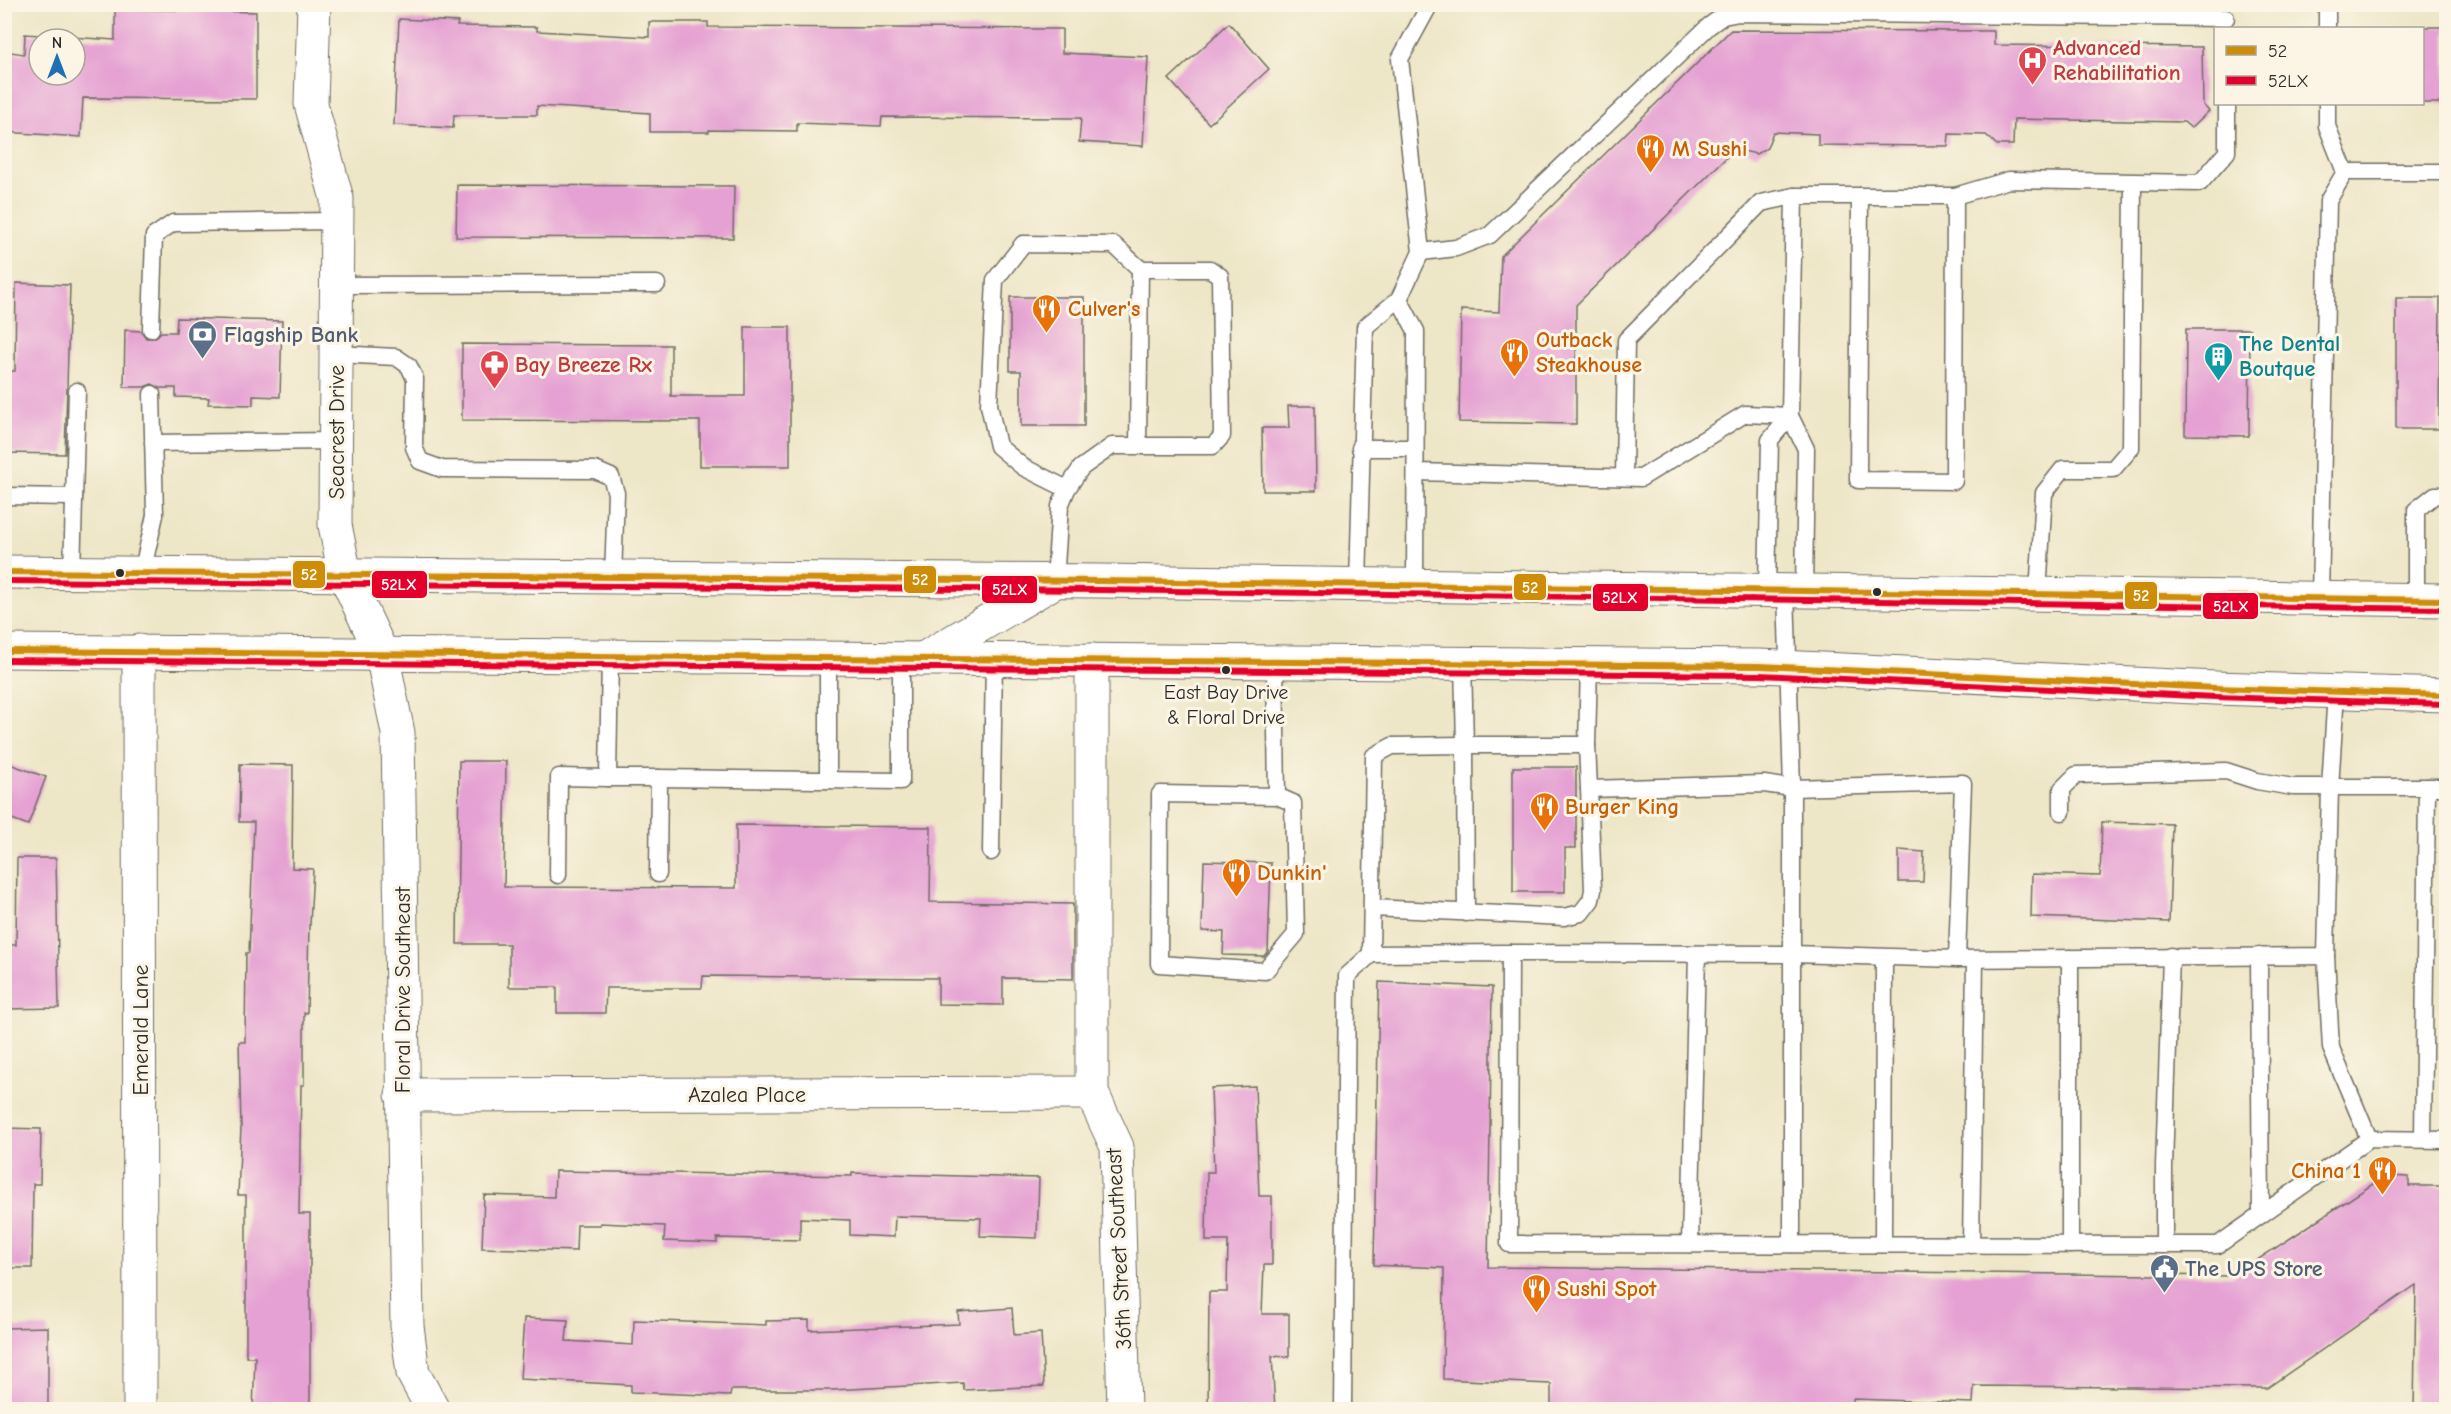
<svg xmlns="http://www.w3.org/2000/svg" width="2451" height="1414" viewBox="0 0 2451 1414" font-family="'Comic Neue',sans-serif">
<style>
.building{fill:#e5a1d3;fill-rule:evenodd}
.lines{fill:none;stroke-linecap:round;stroke-linejoin:round}
.service-casing{stroke:#6f6c62;stroke-width:19}
.minor-casing{stroke:#6f6c62;stroke-width:35}
.primary-casing{stroke:#6f6c62;stroke-width:35}
.service{stroke:#fff;stroke-width:16}
.minor{stroke:#fff;stroke-width:33}
.primary{stroke:#fff;stroke-width:33}
.bus-1-casing{stroke:#fcf5e5;stroke-width:10}
.bus-2-casing{stroke:#fcf5e5;stroke-width:10}
.bus-1{stroke:#ce8d09;stroke-width:6}
.bus-2{stroke:#e4002b;stroke-width:6}
.bus-dot{fill:#2b2b2b;stroke:#fcf5e5;stroke-width:2}
.labels{text-anchor:middle;stroke-width:6;stroke-linejoin:round;paint-order:stroke}
.bus-label{font-size:20px;fill:#2b2b2b;stroke:#fcf5e5}
.health-label{font-size:22px;font-weight:bold;fill:#be3a42;stroke:#fcf5e5;text-anchor:start}
.food-label{font-size:22px;font-weight:bold;fill:#c56008;stroke:#fcf5e5;text-anchor:start}
.service-label{font-size:22px;font-weight:bold;fill:#4e5e75;stroke:#fcf5e5;text-anchor:start}
.culture-label{font-size:22px;font-weight:bold;fill:#0d838f;stroke:#fcf5e5;text-anchor:start}
.street-label{font-size:22px;fill:#2b2b2b;stroke:#fcf5e5}
.line-badge{stroke:#fcf5e5;stroke-width:2}
.badge-label{font-size:16px;text-anchor:middle;font-weight:bold;fill:#fff}
</style>
<rect width="100%" height="100%" fill="#fcf5e5"/>
<filter id="ink" filterUnits="userSpaceOnUse"><feTurbulence type="fractalNoise" baseFrequency=".0167" numOctaves="2"/><feDisplacementMap in="SourceGraphic" scale="12" xChannelSelector="R" yChannelSelector="G"/><feConvolveMatrix kernelMatrix="1 2 1 2 8 2 1 2 1" color-interpolation-filters="sRGB"/></filter>
<filter id="wash" filterUnits="userSpaceOnUse"><feTurbulence type="fractalNoise" baseFrequency=".008" numOctaves="4" result="noise"/><feDisplacementMap in="SourceGraphic" scale="24" xChannelSelector="R" yChannelSelector="G"/><feGaussianBlur stdDeviation="1.35" result="paint"/><feColorMatrix in="noise" values="0 0 0 0 0 0 0 0 0 0 0 0 0 0 0 0 0 1.4 0 .05"/><feComposite in="paint" operator="in"/></filter>
<g filter="url(#wash)">
<rect width="100%" height="100%" fill="#ede6c7"/>
<g id="blocks">
<g class="building">
<path d="M115 9 256 12V99L83 98 81 137 4 132V51L24 54 25 34 115 40ZM39 39H75V75H39Z"/>
<polygon points="399,19 458,22 457,26 537,27 537,31 649,37 649,22 708,22 708,27 1062,29 1062,53 1148,57 1143,146 1079,142 1081,118 882,117 881,126 797,123 797,131 709,130 709,132 650,132 650,113 537,106 537,115 454,115 453,128 394,125"/>
<polygon points="1229,23 1269,69 1209,124 1169,79"/>
<rect x="2422" y="27" width="24" height="76"/>
<polygon points="1731,30 1994,31 1994,45 2202,47 2203,105 2209,111 2191,128 2184,122 2014,119 2013,145 1997,145 1986,135 1949,134 1948,146 1818,145 1818,134 1773,132 1767,148 1756,154 1735,149 1576,305 1576,424 1459,422 1461,310 1499,312 1501,256"/>
<polygon points="457,185 734,186 733,238 456,237"/>
<polygon points="16,283 70,285 65,454 4,453 4,371 15,371"/>
<polygon points="1010,297 1084,297 1084,426 1021,426 1021,371 1010,371"/>
<polygon points="2396,298 2440,298 2439,429 2396,429"/>
<polygon points="177,318 282,321 280,397 253,396 253,405 208,404 209,398 176,397 176,388 160,388 152,384 144,387 124,387 125,330 141,331 146,338 155,338 161,332 176,332"/>
<polygon points="745,327 790,327 790,466 700,466 700,421 462,420 462,344 671,345 671,396 745,396"/>
<polygon points="2186,329 2250,329 2249,436 2185,435"/>
<polygon points="1288,406 1315,406 1316,491 1263,491 1262,428 1289,428"/>
<polygon points="459,761 506,761 504,887 736,888 736,825 931,827 930,902 1073,904 1073,979 1003,978 1003,1005 938,1004 938,978 703,976 702,988 606,988 605,1013 557,1013 557,987 509,987 509,944 457,944"/>
<polygon points="4,762 46,777 28,825 4,816"/>
<polygon points="240,764 293,765 292,868 313,869 310,925 309,925 307,1013 304,1013 304,1085 301,1085 299,1214 310,1214 310,1410 253,1410 255,1357 246,1357 246,1195 238,1195 241,1127 239,1042 245,1042 246,953 249,953 254,822 239,822"/>
<polygon points="1513,767 1576,767 1576,848 1565,848 1565,892 1513,892"/>
<polygon points="2102,822 2172,824 2169,922 2031,917 2032,874 2100,876"/>
<polygon points="1899,850 1924,852 1923,882 1899,882"/>
<polygon points="17,858 56,858 59,1008 4,1009 4,945 16,945"/>
<polygon points="1204,861 1271,863 1268,951 1264,956 1223,955 1224,932 1202,931"/>
<polygon points="1379,982 1492,987 1488,1267 2233,1276 2385,1176 2409,1177 2409,1186 2446,1186 2446,1410 2414,1410 2416,1285 2267,1388 1974,1386 1973,1403 1853,1399 1853,1410 1551,1410 1551,1384 1443,1379 1444,1268 1374,1265"/>
<polygon points="1255,1086 1259,1196 1272,1196 1272,1265 1264,1265 1262,1314 1289,1314 1289,1357 1272,1356 1275,1410 1208,1410 1209,1292 1227,1292 1228,1241 1206,1241 1207,1172 1214,1172 1211,1088"/>
<polygon points="4,1128 41,1129 40,1184 33,1184 32,1268 4,1268"/>
<polygon points="555,1171 852,1176 852,1173 1039,1178 1037,1238 980,1236 981,1218 895,1216 894,1237 850,1235 850,1220 800,1218 800,1240 717,1238 717,1243 664,1241 665,1226 600,1223 600,1225 577,1225 576,1251 482,1248 484,1195 554,1197"/>
<polygon points="1012,1308 1014,1335 1041,1333 1044,1386 964,1390 963,1383 832,1390 731,1390 730,1396 631,1392 631,1385 520,1379 524,1318 568,1320 566,1341 633,1345 634,1320 766,1325 766,1321 809,1320 809,1330 959,1324 958,1312"/>
<polygon points="48,1327 48,1410 4,1410 4,1328"/>
</g>
</g>
</g>
<g filter="url(#ink)">
<use href="#blocks" fill-opacity="0" stroke="#6f6c62" stroke-width="1.5"/>
<g class="lines">
<defs>
<g id="service">
<polyline points="2327,4 2327,28"/>
<polyline points="2327,104 2327,126 2345,172"/>
<polyline points="1794,196 1790,416 1806,449 1804,591"/>
<polyline points="1860,196 1858,480 1954,481 1955,196"/>
<polyline points="1421,252 1456,248 1490,235 1709,26 1723,16 1739,13 2226,18"/>
<polyline points="337,285 657,284"/>
<polyline points="1399,299 1421,252 1400,59 1430,4"/>
<polyline points="151,329 154,236 173,223 337,221"/>
<polyline points="336,354 396,357 409,366 415,379 414,447 420,461 442,469 595,470 611,477 616,493 613,577"/>
<polyline points="153,443 336,441"/>
<polyline points="1360,448 1415,448"/>
<polyline points="1416,472 1641,478 1745,414 1790,416"/>
<polyline points="1624,477 1626,340 1761,203 1794,196 1955,196 2009,180 2200,183 2227,152 2227,104"/>
<polyline points="1067,489 1023,467 998,446 989,405 995,280 1023,244 1114,245 1140,269"/>
<polyline points="4,496 74,497"/>
<polyline points="72,573 77,391"/>
<polyline points="142,573 155,515 152,394"/>
<polyline points="1055,581 1060,506 1067,489 1081,468 1112,446 1213,446 1222,436 1220,276 1210,269 1140,269 1138,446"/>
<polyline points="1358,584 1365,327 1399,299 1416,331 1415,586"/>
<polyline points="1767,590 1770,440 1790,416"/>
<polyline points="2038,594 2044,493 2063,469 2113,469 2131,448 2133,183"/>
<polyline points="2320,598 2328,201 2345,172 2446,172"/>
<polyline points="2416,599 2416,510 2435,495 2446,495"/>
<polyline points="828,658 828,780"/>
<polyline points="1275,662 1277,796 1160,794 1159,964 1265,971 1296,934 1293,803 1277,796"/>
<polyline points="1463,663 1465,745 1587,745"/>
<polyline points="1589,664 1587,745 1589,789 1764,784 1792,788 1792,1244"/>
<polyline points="608,778 659,778 658,874"/>
<polyline points="659,778 901,781 901,659"/>
<polyline points="2062,812 2062,789 2076,775 2226,771 2257,781 2293,787 2446,787"/>
<polyline points="991,852 994,660"/>
<polyline points="558,875 559,777 608,778 610,656"/>
<polyline points="1372,908 1564,917 1581,913 1591,900 1593,890 1589,789"/>
<polyline points="1510,953 1792,954 1957,959 1963,783 1792,788 1786,591"/>
<polyline points="1371,954 1374,756 1392,746 1465,745 1466,913"/>
<polyline points="2259,956 2261,1215"/>
<polyline points="2326,956 2331,1048 2369,1139"/>
<polyline points="2070,958 2070,1245"/>
<polyline points="1957,959 2326,956 2330,788 2336,692"/>
<polyline points="2423,1139 2427,787"/>
<polyline points="1690,1244 1697,954"/>
<polyline points="1883,1244 1884,958"/>
<polyline points="1971,1245 1975,960"/>
<polyline points="2164,1245 2164,1166 2171,956"/>
<polyline points="1343,1410 1347,976 1371,954 1510,953 1509,1244 2218,1245 2369,1139 2446,1140"/>
</g>
<g id="minor">
<polyline points="314,4 311,104 337,199 335,525 345,575 382,654 398,733 407,1326 413,1373 433,1410"/>
<polyline points="139,651 140,1410"/>
<polyline points="1092,660 1092,1093 1117,1147 1124,1410"/>
<polyline points="402,1095 1092,1093"/>
</g>
<g id="primary">
<polyline points="4,572 1100,581 2446,600"/>
<polyline points="4,651 1759,666 2215,688 2446,695"/>
<polyline points="923,659 1054,582"/>
</g>
</defs>
<use href="#service" class="service-casing"/>
<use href="#minor" class="minor-casing"/>
<use href="#primary" class="primary-casing"/>
<use href="#service" class="service"/>
<use href="#minor" class="minor"/>
<use href="#primary" class="primary"/>
<defs>
<g id="bus-1">
<polyline points="4,572 1100,581 2446,600"/>
<polyline points="4,651 1759,666 2215,688 2446,695"/>
</g>
<g id="bus-2">
<polyline points="4,581 1100,590 2446,609"/>
<polyline points="4,660 1759,675 2215,697 2446,704"/>
</g>
</defs>
<use href="#bus-1" class="bus-1-casing"/>
<use href="#bus-2" class="bus-2-casing"/>
<use href="#bus-1" class="bus-1"/>
<use href="#bus-2" class="bus-2"/>
</g>
</g>
<defs>
<symbol id="hospital-pin" viewBox="-11 -11 22 30"><path d="M0 17L-7.5 6A9.5 9.5 0 1 1 7.5 6Z" fill="#e0444e" stroke="#fcf5e5"/><path d="M-5-5h3v3.5h4V-5h3V5h-3V1.5h-4V5h-3Z" fill="#fff"/></symbol>
<symbol id="restaurant-pin" viewBox="-11 -11 22 30"><path d="M0 17L-7.5 6A9.5 9.5 0 1 1 7.5 6Z" fill="#e8710a" stroke="#fcf5e5"/><path d="M-5-6h1v4h1v-4h1v4h1v-4h1v5L-1.5 .5V6h-2V.5L-5-1ZM5-6V6H3V1.5H1.5Q1.5-4 5-6Z" fill="#fff"/></symbol>
<symbol id="bank-pin" viewBox="-11 -11 22 30"><path d="M0 17L-7.5 6A9.5 9.5 0 1 1 7.5 6Z" fill="#5c6f8a" stroke="#fcf5e5"/><path d="M-6-4H6V4H-6ZM0-2.3a2.3 2.3 0 1 0 0 4.6a2.3 2.3 0 1 0 0-4.6Z" fill="#fff"/></symbol>
<symbol id="building-pin" viewBox="-11 -11 22 30"><path d="M0 17L-7.5 6A9.5 9.5 0 1 1 7.5 6Z" fill="#0f9aa8" stroke="#fcf5e5"/><path d="M-4-6H4V6H1V3H-1V6H-4ZM-2.5-4.3h1.7v1.8h-1.7ZM.8-4.3h1.7v1.8H.8ZM-2.5-1h1.7V.8h-1.7ZM.8-1h1.7V.8H.8Z" fill="#fff"/></symbol>
<symbol id="pharmacy-pin" viewBox="-11 -11 22 30"><path d="M0 17L-7.5 6A9.5 9.5 0 1 1 7.5 6Z" fill="#e0444e" stroke="#fcf5e5"/><path d="M-2-6h4v4h4v4h-4v4h-4v-4h-4v-4h4Z" fill="#fff"/></symbol>
<symbol id="civic-pin" viewBox="-11 -11 22 30"><path d="M0 17L-7.5 6A9.5 9.5 0 1 1 7.5 6Z" fill="#5c6f8a" stroke="#fcf5e5"/><path d="M-.6-6.5H3V-4.5H.6V-3L4-1V1h2V6H-6V1h2V-1L-.6-3ZM-1.2 2.5V6h2.4V2.5Z" fill="#fff"/></symbol>
</defs>
<g fill-rule="evenodd">
<use href="#hospital-pin" x="2016" y="44" width="33" height="45"/>
<use href="#restaurant-pin" x="1634" y="132" width="33" height="45"/>
<use href="#restaurant-pin" x="1030" y="292" width="33" height="45"/>
<use href="#bank-pin" x="186" y="318" width="33" height="45"/>
<use href="#restaurant-pin" x="1498" y="336" width="33" height="45"/>
<use href="#building-pin" x="2202" y="340" width="33" height="45"/>
<use href="#pharmacy-pin" x="478" y="348" width="33" height="45"/>
<use href="#restaurant-pin" x="1528" y="790" width="33" height="45"/>
<use href="#restaurant-pin" x="1220" y="856" width="33" height="45"/>
<use href="#restaurant-pin" x="2366" y="1154" width="33" height="45"/>
<use href="#civic-pin" x="2148" y="1252" width="33" height="45"/>
<use href="#restaurant-pin" x="1520" y="1272" width="33" height="45"/>
</g>
<g class="bus-dot">
<circle cx="120" cy="573" r="5"/>
<circle cx="1877" cy="592" r="5"/>
<circle cx="1226" cy="670" r="5"/>
</g>
<g class="labels">
<g class="bus-label">
<text x="1226" y="699">East Bay Drive<tspan x="1226" dy="25">&amp; Floral Drive</tspan></text>
</g>
<g class="health-label">
<text x="2053" y="55">Advanced<tspan x="2053" dy="25">Rehabilitation</tspan></text>
<text x="515" y="372">Bay Breeze Rx</text>
</g>
<g class="food-label">
<text x="1672" y="156">M Sushi</text>
<text x="1068" y="316">Culver's</text>
<text x="1536" y="347">Outback<tspan x="1536" dy="25">Steakhouse</tspan></text>
<text x="1565" y="814">Burger King</text>
<text x="1257" y="880">Dunkin'</text>
<text x="2361" y="1178" text-anchor="end">China 1</text>
<text x="1557" y="1296">Sushi Spot</text>
</g>
<g class="service-label">
<text x="224" y="342">Flagship Bank</text>
<text x="2185" y="1276">The UPS Store</text>
</g>
<g class="culture-label">
<text x="2239" y="351">The Dental<tspan x="2239" dy="25">Boutque</tspan></text>
</g>
<g class="street-label">
<text transform="translate(336 432) rotate(-90)" y="8">Seacrest Drive</text>
<text transform="translate(402 990) rotate(-90)" y="8">Floral Drive Southeast</text>
<text transform="translate(140 1030) rotate(-90)" y="8">Emerald Lane</text>
<text x="747" y="1102">Azalea Place</text>
<text transform="translate(1118 1249) rotate(-93)" y="8">36th Street Southeast</text>
</g>
</g>
<g class="line-badge">
<rect x="292" y="560" width="34" height="29" rx="6" fill="#ce8d09"/>
<rect x="903" y="565" width="34" height="29" rx="6" fill="#ce8d09"/>
<rect x="371" y="570" width="57" height="29" rx="6" fill="#e4002b"/>
<rect x="1513" y="573" width="34" height="28" rx="6" fill="#ce8d09"/>
<rect x="981" y="575" width="57" height="29" rx="6" fill="#e4002b"/>
<rect x="2124" y="581" width="34" height="29" rx="6" fill="#ce8d09"/>
<rect x="1592" y="583" width="57" height="29" rx="6" fill="#e4002b"/>
<rect x="2202" y="592" width="57" height="28" rx="6" fill="#e4002b"/>
</g>
<g class="badge-label">
<text x="309" y="580">52</text>
<text x="920" y="585">52</text>
<text x="399" y="590">52LX</text>
<text x="1530" y="593">52</text>
<text x="1010" y="595">52LX</text>
<text x="2141" y="601">52</text>
<text x="1620" y="603">52LX</text>
<text x="2231" y="612">52LX</text>
</g>
<rect width="2451" height="1414" fill="none" stroke="#fcf5e5" stroke-width="24"/>
<rect x="2214" y="27" width="210" height="78" fill="#fcf5e5" stroke="#a8a49b" stroke-width="1.5"/>
<rect x="2226" y="46" width="30" height="9" fill="#ce8d09" stroke="#a8a49b" stroke-width="1.5"/>
<text x="2268" y="57" font-size="18" fill="#2b2b2b">52</text>
<rect x="2226" y="76" width="30" height="9" fill="#e4002b" stroke="#a8a49b" stroke-width="1.5"/>
<text x="2268" y="87" font-size="18" fill="#2b2b2b">52LX</text>
<g transform="translate(57 57)"><circle r="28" fill="#fcf5e5" stroke="#a8a49b" stroke-width="1.5"/>
<path d="M0-4.5L10 22L0 15L-10 22Z" fill="#1f6fb2"/>
<text y="-9" font-size="16" font-weight="bold" text-anchor="middle" fill="#2b2b2b">N</text>
</g>
</svg>
